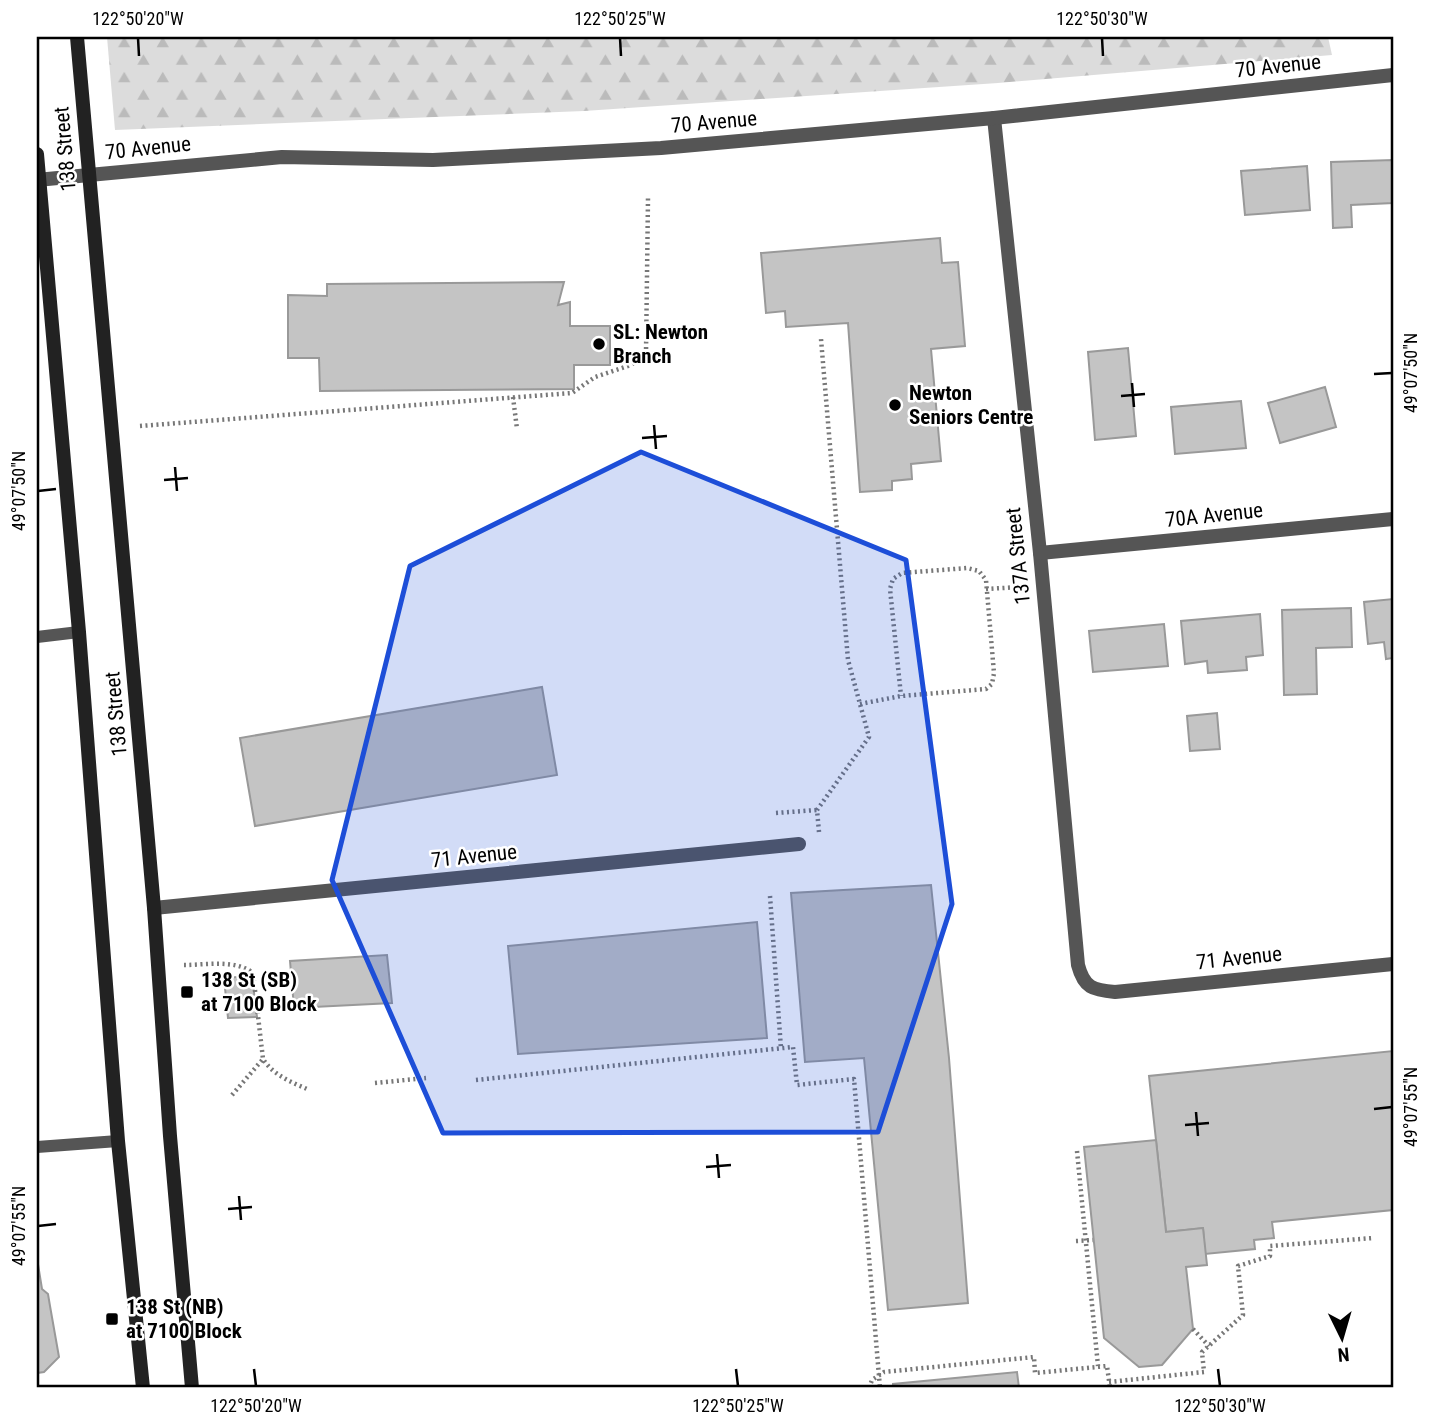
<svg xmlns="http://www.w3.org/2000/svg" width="1430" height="1425" viewBox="0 0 1430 1425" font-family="'Roboto Condensed',sans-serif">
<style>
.forest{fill:url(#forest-firs)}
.building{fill:#c4c4c4;stroke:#999;stroke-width:2}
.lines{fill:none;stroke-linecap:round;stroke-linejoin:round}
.path{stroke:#777;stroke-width:4.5;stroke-dasharray:2 3.5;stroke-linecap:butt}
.service{stroke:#555;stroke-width:12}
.minor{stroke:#555;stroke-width:14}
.tertiary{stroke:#555;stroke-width:14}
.secondary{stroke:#222;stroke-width:14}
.marked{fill:#1d4ed8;fill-opacity:0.2;stroke:#1d4ed8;stroke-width:5;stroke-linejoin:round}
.ticks{fill:none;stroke:#000;stroke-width:2.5}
.poi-dot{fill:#000;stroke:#fff;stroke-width:2.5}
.labels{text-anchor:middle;stroke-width:5;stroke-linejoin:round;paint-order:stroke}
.street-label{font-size:21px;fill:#000;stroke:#fff}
.poi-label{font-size:21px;font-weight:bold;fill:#000;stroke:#fff;text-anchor:start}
.neatline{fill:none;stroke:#000;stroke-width:2.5}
.ticks-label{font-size:18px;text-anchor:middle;fill:#000}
</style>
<defs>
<pattern id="forest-firs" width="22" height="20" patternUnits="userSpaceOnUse" patternTransform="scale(1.75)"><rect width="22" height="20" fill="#dcdcdc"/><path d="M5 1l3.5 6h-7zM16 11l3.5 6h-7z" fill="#bbb"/></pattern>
</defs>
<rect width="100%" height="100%" fill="#fff"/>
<polygon class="forest" points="107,37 1328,37 1332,55 998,83 584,111 115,130"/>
<g class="building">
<polygon points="1393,160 1393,203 1351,205 1352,227 1333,228 1331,162"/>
<polygon points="1307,166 1310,210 1245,215 1241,171"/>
<polygon points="940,238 942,263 958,262 965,346 931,349 941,461 911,464 912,479 892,481 892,490 860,492 848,323 786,327 785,311 766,313 761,253"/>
<polygon points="564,282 558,305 570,302 570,326 610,326 610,365 574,365 574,389 320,391 319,358 288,358 288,295 327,296 327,284"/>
<polygon points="1128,348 1136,436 1095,440 1088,352"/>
<polygon points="1325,387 1336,427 1280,443 1268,403"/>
<polygon points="1241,401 1246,448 1175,454 1171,407"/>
<polygon points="1393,599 1393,658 1386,659 1384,642 1368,644 1364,602"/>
<polygon points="1351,608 1352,647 1316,648 1317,694 1284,695 1282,610"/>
<polygon points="1260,614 1263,655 1246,657 1247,670 1208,673 1207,661 1185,664 1181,621"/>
<polygon points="1164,624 1168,666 1093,672 1089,631"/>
<polygon points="542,687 557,775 255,826 240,738"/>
<polygon points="1217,713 1220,749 1190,751 1187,716"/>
<polygon points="931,885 949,1058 968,1303 888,1310 864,1058 805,1062 791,893"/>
<polygon points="757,922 767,1038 518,1054 508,946"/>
<polygon points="387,955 392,1003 294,1008 290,961"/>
<polygon points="252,976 257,1017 228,1018 224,978"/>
<polygon points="1393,1051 1393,1210 1272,1222 1274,1238 1254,1240 1255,1249 1205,1254 1203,1228 1166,1232 1149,1076"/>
<polygon points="1156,1140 1166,1232 1203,1228 1207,1265 1186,1267 1193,1329 1162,1365 1139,1367 1104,1338 1084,1147"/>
<polygon points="37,1258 42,1289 48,1294 50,1306 59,1357 44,1372 37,1373"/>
<polygon points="1017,1372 1019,1388 893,1388 893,1384"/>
</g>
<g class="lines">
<g class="path">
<polyline points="513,397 517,429"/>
<polyline points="140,426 572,393 595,377 631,365 646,353 648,198"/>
<polyline points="986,589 1019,587"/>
<polyline points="860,704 901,696 986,689 992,684 994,673 986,580 979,571 967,568 902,573 893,579 890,589 901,696"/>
<polyline points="776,813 817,810"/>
<polyline points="819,832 817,810 869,737 848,660 821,339"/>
<polyline points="770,896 781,1049"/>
<path d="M184 965C207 965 235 959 253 973L263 1059C273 1075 291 1082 307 1089"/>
<polyline points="476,1080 793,1047 797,1085 854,1079 880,1388"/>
<polyline points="375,1083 426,1078"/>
<polyline points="232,1095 263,1059"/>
<polyline points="1077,1151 1098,1366"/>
<polyline points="1076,1241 1093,1240"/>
<polyline points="1193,1329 1209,1346"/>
<polyline points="1109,1382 1204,1372 1202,1352 1243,1315 1238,1266 1270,1256 1270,1246 1373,1238"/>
<polyline points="869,1388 872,1380 884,1372 1034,1357 1035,1373 1107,1366 1110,1388"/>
</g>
<g class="service">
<polyline points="37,637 79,632"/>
<polyline points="37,1147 118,1141"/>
</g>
<g class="minor">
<path d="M994 118 1040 553 1078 965C1084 988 1093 990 1115 992L1393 964"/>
<polyline points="89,175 282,157 433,160 661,148 994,118 1393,75"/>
<polyline points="1040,553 1393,519"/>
<polyline points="154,908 799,844"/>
</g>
<polyline class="tertiary" points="37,180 89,175"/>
<g class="secondary">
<polyline points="77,37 154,908 170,1136 192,1388"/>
<polyline points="37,154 79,632 118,1141 143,1388"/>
</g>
</g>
<path class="marked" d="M641 452 906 560 952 904 878 1132 443 1133 332 880 410 566Z"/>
<path class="ticks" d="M138 38 139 56M620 38 621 56M1102 38 1103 56M1374 374 1392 373M1132 383 1134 407M1121 396 1145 394M654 425 656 449M642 438 667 436M175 467 177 491M164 480 188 478M38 491 56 489M1374 1109 1392 1107M1196 1112 1198 1136M1185 1125 1209 1123M717 1154 719 1178M706 1167 731 1165M239 1196 241 1220M228 1209 252 1207M38 1226 56 1224M254 1369 256 1386M736 1369 738 1386M1218 1369 1220 1386"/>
<g class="poi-dot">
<circle cx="599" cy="344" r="7"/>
<circle cx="895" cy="405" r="7"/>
<rect x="180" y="985" width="14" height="14" rx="3.5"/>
<rect x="105" y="1312" width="14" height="14" rx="3.5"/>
</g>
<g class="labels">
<g class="street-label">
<text transform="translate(1278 66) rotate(-6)" y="7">70 Avenue</text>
<text transform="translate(714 122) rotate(-5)" y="7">70 Avenue</text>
<text transform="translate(148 148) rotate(-6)" y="7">70 Avenue</text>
<text transform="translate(65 149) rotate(-95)" y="7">138 Street</text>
<text transform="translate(1214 515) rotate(-6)" y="7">70A Avenue</text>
<text transform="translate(1018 556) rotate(-96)" y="7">137A Street</text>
<text transform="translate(116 714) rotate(-95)" y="7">138 Street</text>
<text transform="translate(474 856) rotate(-6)" y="7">71 Avenue</text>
<text transform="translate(1239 958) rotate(-6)" y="7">71 Avenue</text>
</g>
<g class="poi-label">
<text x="613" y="339">SL: Newton<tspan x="613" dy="24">Branch</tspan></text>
<text x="909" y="400">Newton<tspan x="909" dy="24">Seniors Centre</tspan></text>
<text x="201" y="987">138 St (SB)<tspan x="201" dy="24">at 7100 Block</tspan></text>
<text x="126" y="1314">138 St (NB)<tspan x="126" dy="24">at 7100 Block</tspan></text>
</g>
</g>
<rect width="1430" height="1425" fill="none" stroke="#ffffff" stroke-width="77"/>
<g transform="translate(1342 1338) rotate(175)" stroke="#ffffff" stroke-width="5" paint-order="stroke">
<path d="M0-5L12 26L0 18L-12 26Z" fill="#000000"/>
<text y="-10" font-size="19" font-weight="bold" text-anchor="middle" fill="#000000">N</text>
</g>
<rect x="38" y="38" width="1354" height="1348" class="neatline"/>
<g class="ticks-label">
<text x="138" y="25">122°50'20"W</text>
<text x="620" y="25">122°50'25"W</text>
<text x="1102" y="25">122°50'30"W</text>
<text transform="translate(1411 373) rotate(-90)" y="6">49°07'50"N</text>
<text transform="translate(19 491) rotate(-90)" y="6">49°07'50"N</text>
<text transform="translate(1411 1107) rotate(-90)" y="6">49°07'55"N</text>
<text transform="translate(19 1226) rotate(-90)" y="6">49°07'55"N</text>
<text x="256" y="1412">122°50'20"W</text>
<text x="738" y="1412">122°50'25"W</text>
<text x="1220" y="1412">122°50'30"W</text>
</g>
</svg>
